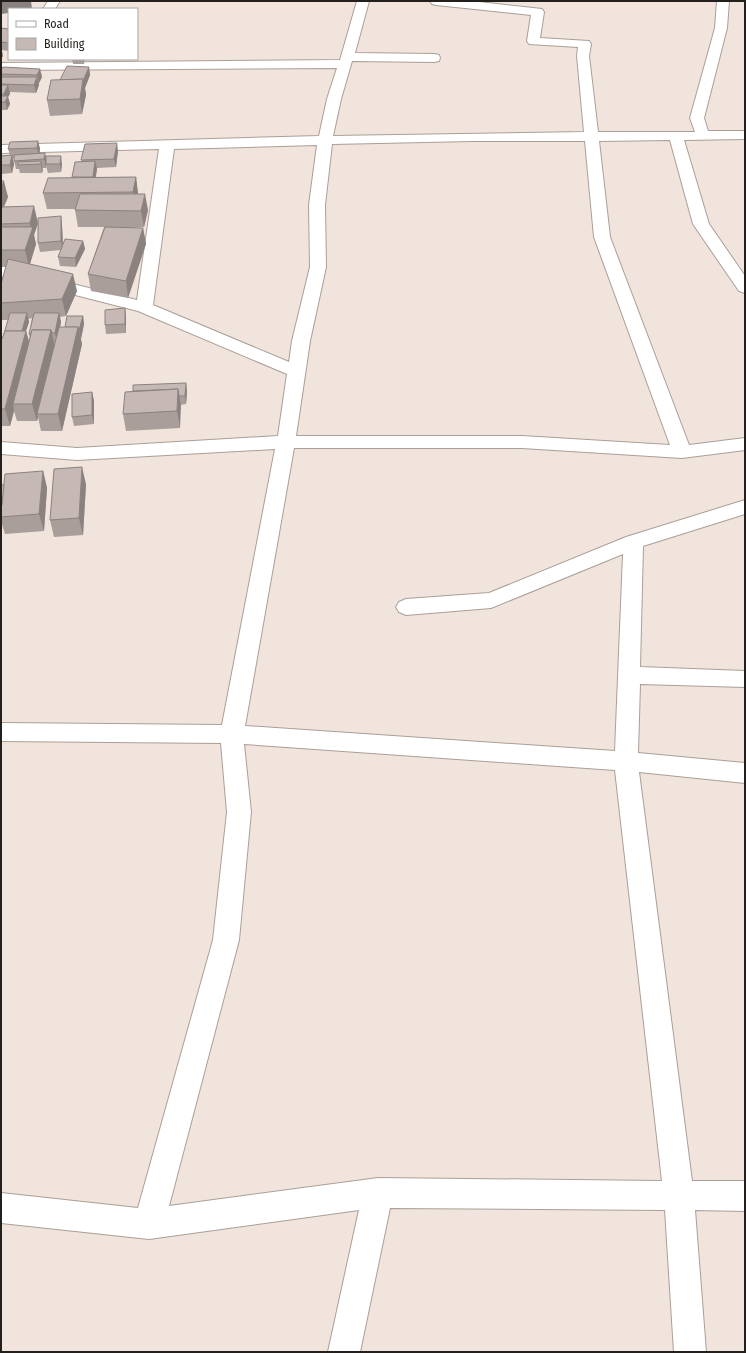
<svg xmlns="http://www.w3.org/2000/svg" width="746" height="1353" viewBox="0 0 746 1353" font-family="'Fira Sans Condensed',sans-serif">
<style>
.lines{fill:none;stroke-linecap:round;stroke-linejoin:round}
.street-casing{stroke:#aa9f97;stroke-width:2}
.street{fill:#fff;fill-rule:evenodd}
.wall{fill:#aa9e9b;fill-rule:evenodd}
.shaded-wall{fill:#8b817e}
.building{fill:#c6b8b4;stroke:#8b817e}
</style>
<rect width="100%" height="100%" fill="#f0e4dc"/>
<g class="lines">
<defs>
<g id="street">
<polygon points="48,1 60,1 55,9 43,9"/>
<path d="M357 1H369L355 53 434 54 439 55 440 58 439 61 434 62 352 61 341 99 333 136 584 132 577 56 578 47 529 44 527 41 531 15 436 5 432 4 430 1H470L542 9 544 12 540 38 589 41 591 44 589 56 598 132H695L690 118 715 28 717 1H729L727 28 704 118 708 131H745V139L684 140 709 224 745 276V293L739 291 693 224 670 140 599 141 610 237 689 445 745 438V450L682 458 522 448H294L245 726 615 751 623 554 491 608 406 615 399 612 396 607 399 602 406 599 489 593 626 537 745 500V514L643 546 640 667 745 671V687L640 684 638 753 745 763V783L639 772 692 1181H745V1211L695 1210 706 1352H674L665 1210 390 1208 360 1352H328L359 1210 149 1239 1 1223V1193L138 1208 213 940 227 812 221 743 1 741V723L222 725 275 449 77 460 1 454V442L77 448 278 436 287 374 138 311 1 276V266L137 300 159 149 1 153V145L319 136 327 99 337 68 4 70 1 69V63L340 60ZM472 141H585L594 237 670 445 522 436H296L310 341 326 267 325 205 332 144ZM317 145 309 205 310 267 292 341 289 362 153 305 174 149ZM244 744 615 770 662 1181 378 1178 169 1206 239 940 251 812Z"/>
</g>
</defs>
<use href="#street" class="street-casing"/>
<use href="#street" class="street"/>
</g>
<g class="wall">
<polygon points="64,1 86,1 85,2"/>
<polygon points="1,28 9,29 9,51 2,50 3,56 1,59"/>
<polygon points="72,59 85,59 84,64 73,64"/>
<polygon points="89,67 90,75 85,88 86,95 82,114 50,116 47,100 60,80"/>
<polygon points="40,69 42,77 39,83 39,85 36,93 10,92 10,94 8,97 10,104 7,110 1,110 1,70"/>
<polygon points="38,141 40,149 39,154 46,160 62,164 61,172 48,173 46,166 46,168 42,168 42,173 20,173 19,169 16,169 14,161 14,158 12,158 14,164 12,173 1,174 1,156 10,155 8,149"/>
<polygon points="118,151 116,167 97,168 96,177 136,177 138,194 148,210 144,227 120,227 143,228 146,244 128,298 91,291 88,274 104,227 78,227 75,210 75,209 47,209 43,193 72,177 82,161 81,160"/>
<path d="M1 181 8 197 4 207 38 223 34 235 36 244 30 264 77 291 66 316 60 317 61 322 60 327H65L83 316 84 324 81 339 82 344 62 431H41L38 417 37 421H17L14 411 10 426H1V339H2L8 320H1V284L6 267H1ZM32 318 29 334 30 339 29 342 26 331 29 322 28 319Z"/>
<polygon points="61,216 62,225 63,244 83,241 85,249 76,267 60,266 58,257 61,250 40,252 38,243"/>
<polygon points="125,308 126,317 126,333 106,334 105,325"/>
<polygon points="186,383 187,392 186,404 180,405 180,428 126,431 123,414 133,391"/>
<polygon points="92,392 94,401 94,424 74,426 72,417"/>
<polygon points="43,471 47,488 44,531 5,534 1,521 1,485 4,485"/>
<polygon points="86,484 83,535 54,537 50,520"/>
</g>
<g class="shaded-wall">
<polygon points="1,1 31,1 32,9 9,9 9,13 1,14"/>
<polygon points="1,48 3,56 1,59"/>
<polygon points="89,67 90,75 85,88 86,95 82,114 80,99 83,81"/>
<polygon points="40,69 42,77 39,83 37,75"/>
<polygon points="37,77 39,85 36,93 34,85"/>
<polygon points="8,85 10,94 8,97 10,104 7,110 4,94"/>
<polygon points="38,141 40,149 39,157 37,148"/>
<polygon points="117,143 118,151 116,167 114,159"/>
<polygon points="45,153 47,162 46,164 46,168 44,159"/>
<polygon points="12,155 14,164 12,173 10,165"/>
<polygon points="61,156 62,164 61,172 60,164"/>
<polygon points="41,161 43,170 42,173 41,164"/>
<polygon points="95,161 97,169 93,191 92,183"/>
<polygon points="136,177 138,193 135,209 133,192"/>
<polygon points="4,181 8,197 1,213 1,187"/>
<polygon points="145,194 148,210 144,227 141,211"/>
<polygon points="34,206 38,223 34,235 36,244 29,267 25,250 31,231 30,223"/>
<polygon points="61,216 62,225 63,249 61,241"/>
<polygon points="143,228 146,244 128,298 126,281"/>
<polygon points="83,241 85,249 76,267 75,258"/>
<polygon points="73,274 77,291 66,316 62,299"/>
<polygon points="125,308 126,317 126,333 125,324"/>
<polygon points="27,313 29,322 26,331 31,348 13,404 14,411 10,426 5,409 21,334"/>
<polygon points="59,313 61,322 57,342 55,333"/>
<polygon points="83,316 84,324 81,339 79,330"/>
<polygon points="78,327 82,344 62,431 58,414"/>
<polygon points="51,330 55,347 37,414 38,417 37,421 32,404"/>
<polygon points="186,383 187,392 186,404 185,396"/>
<polygon points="178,389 181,406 180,428 177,411"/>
<polygon points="92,392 94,401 94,424 92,415"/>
<polygon points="82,467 86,484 83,535 79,518"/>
<polygon points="43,471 47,488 44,531 39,514"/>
</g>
<g class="building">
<polygon points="1,28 9,29 9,43 1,42"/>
<polygon points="67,66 89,67 83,81 83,79 60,80"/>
<polygon points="3,67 40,69 37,75 1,74 1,70"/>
<polygon points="1,77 37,77 34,85 1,84"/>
<polygon points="83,79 80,99 47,100 51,80"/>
<polygon points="1,85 8,85 4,94 1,94"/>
<polygon points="1,96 8,96 5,102 1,102"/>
<polygon points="38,141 37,148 8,149 10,142"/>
<polygon points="117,143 114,159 81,160 85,144"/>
<polygon points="45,153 44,159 14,161 14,155"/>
<polygon points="12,155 10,165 1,165 1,156"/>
<polygon points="46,156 61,156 60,164 46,164"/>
<polygon points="41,161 41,164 18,165 18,162"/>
<polygon points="95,161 93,177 72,177 75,162"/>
<polygon points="136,177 133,192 43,193 48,178"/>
<polygon points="1,181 4,181 1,187"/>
<polygon points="80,194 145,194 141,211 75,210"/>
<polygon points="34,206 30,223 1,224 1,207"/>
<polygon points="61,216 61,241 38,243 38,218"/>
<polygon points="1,227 33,227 25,250 1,250"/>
<polygon points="105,227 143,228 126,281 88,274"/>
<polygon points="65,239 83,241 75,258 58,257"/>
<polygon points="8,259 73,274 62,299 1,303 1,284"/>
<polygon points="125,308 125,324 105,325 105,310"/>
<polygon points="10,313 27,313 22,331 5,331 4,334"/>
<polygon points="34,313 59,313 55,333 52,333 51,330 32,330 31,334 29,334"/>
<polygon points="67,316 83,316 79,330 78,327 65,327"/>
<polygon points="59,327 78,327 58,414 37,414"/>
<polygon points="32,330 51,330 32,404 13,404"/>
<polygon points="5,331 26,331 5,409 1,409 1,339 2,339"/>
<polygon points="186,383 185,396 179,396 178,389 133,391 133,385"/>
<polygon points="178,389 177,411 123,414 125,392"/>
<polygon points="92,392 92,415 72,417 72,394"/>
<polygon points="82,467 79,518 50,520 54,469"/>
<polygon points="43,471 39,514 1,517 1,509 5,474"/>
<polygon points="1,485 4,485 2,505 1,505"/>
</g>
<rect width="746" height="1353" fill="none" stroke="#231f1c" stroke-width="4"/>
<rect x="8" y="8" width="130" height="52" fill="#ffffff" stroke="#a7a5a4"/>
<rect x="16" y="21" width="20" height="6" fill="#ffffff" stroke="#a7a5a4"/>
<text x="44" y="28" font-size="12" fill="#231f1c">Road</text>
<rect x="16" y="38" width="20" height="12" fill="#c6b8b4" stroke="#a7a5a4"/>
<text x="44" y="48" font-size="12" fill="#231f1c">Building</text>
</svg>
